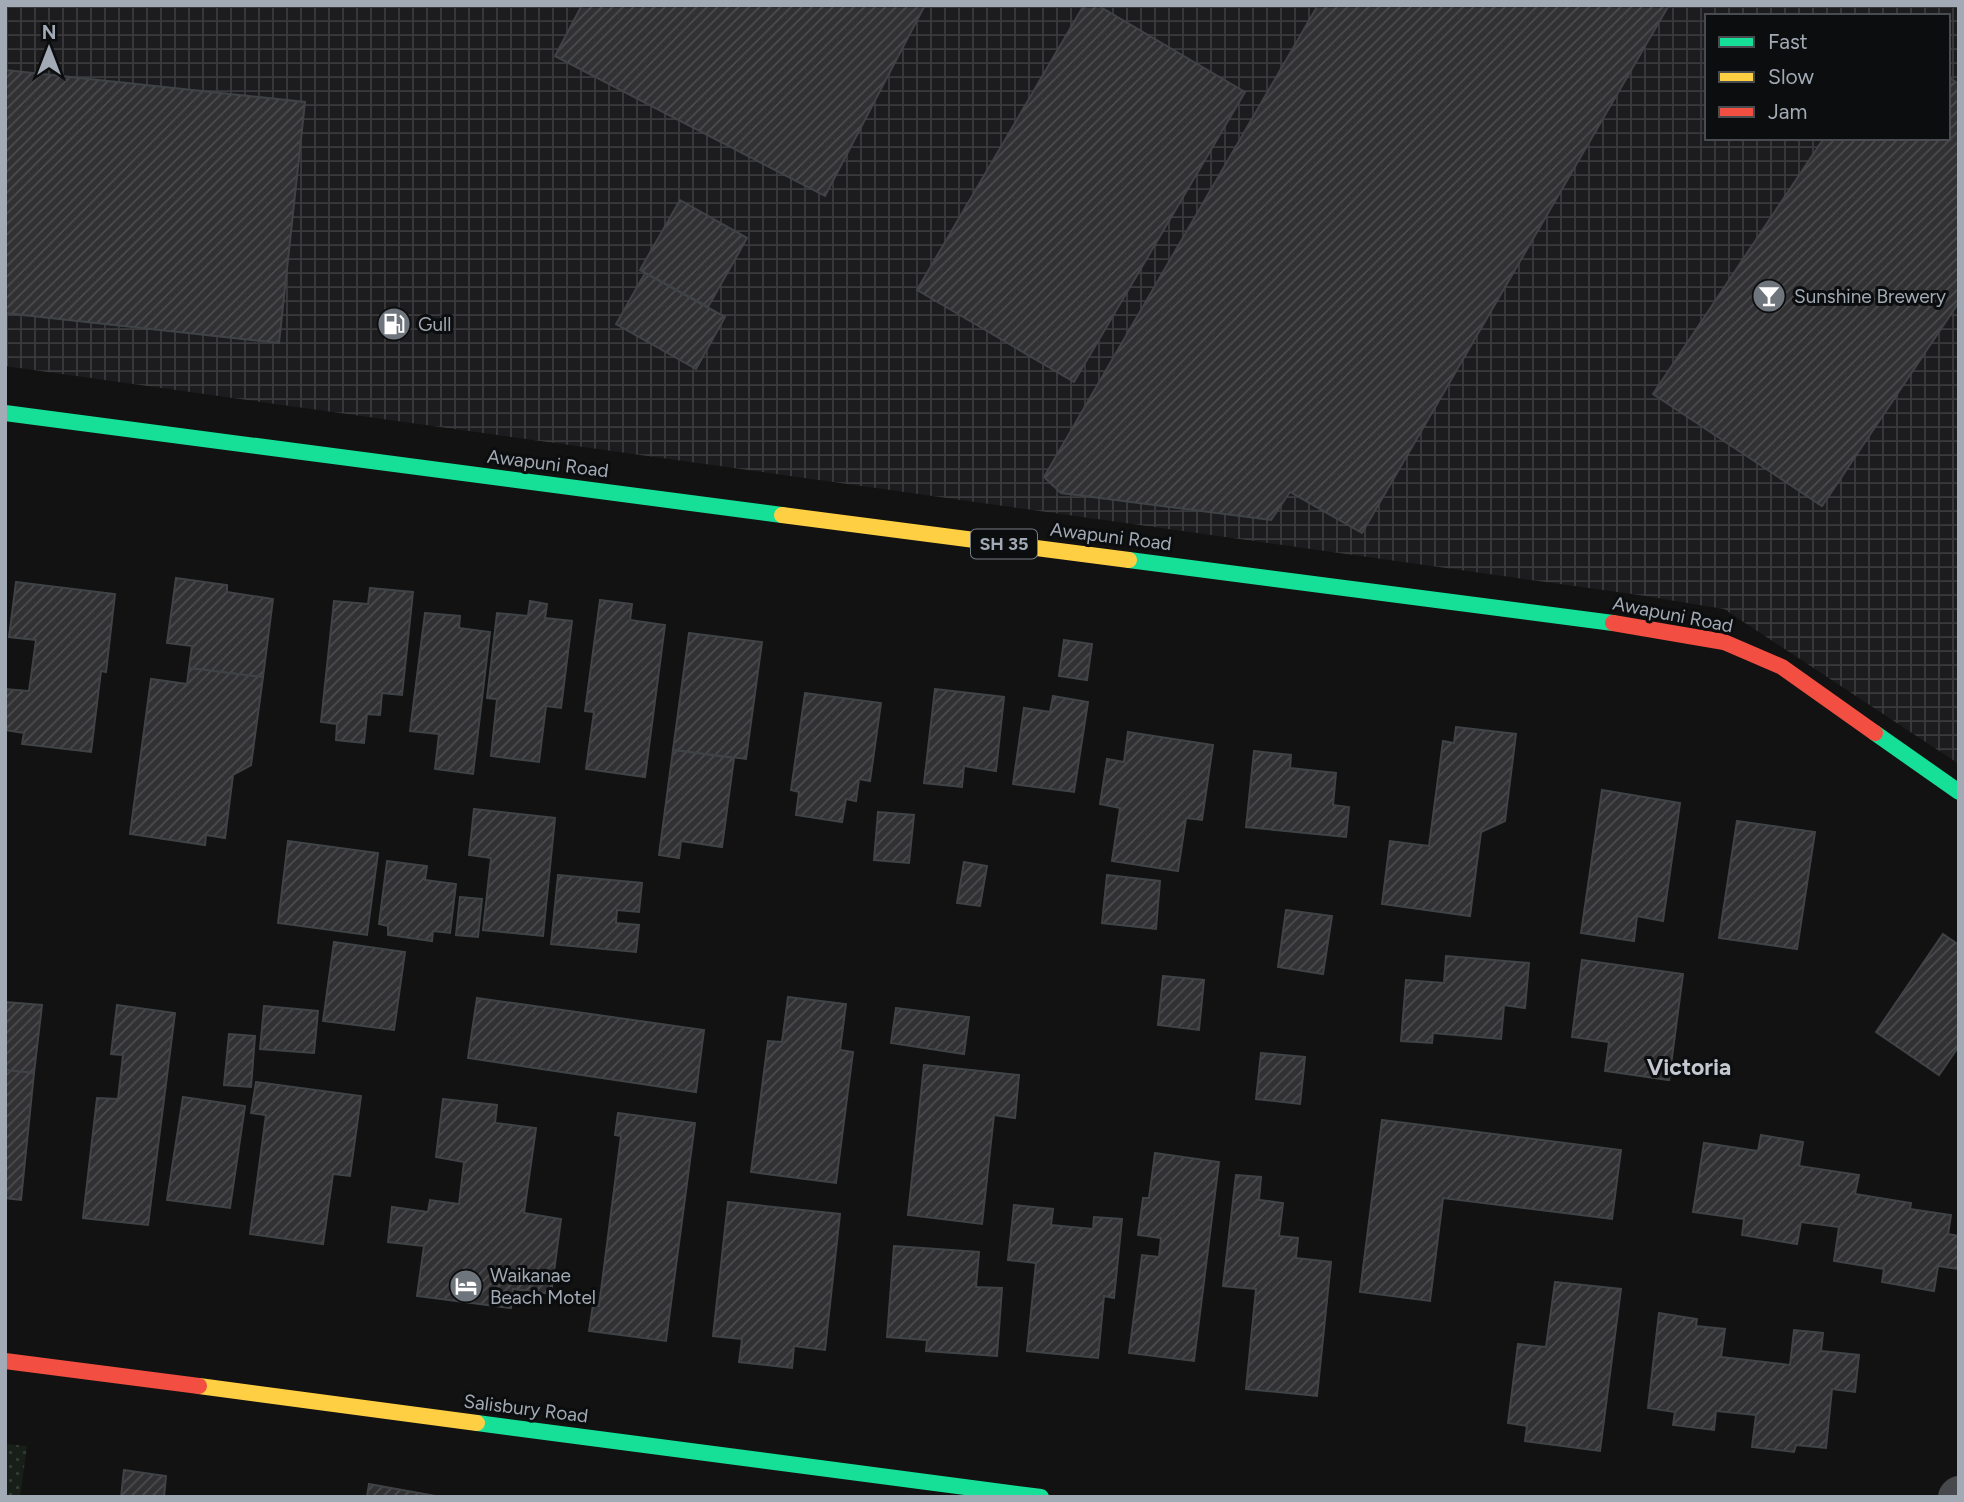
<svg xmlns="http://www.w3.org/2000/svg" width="1964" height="1502" viewBox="0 0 1964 1502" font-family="Figtree,sans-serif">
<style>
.industrial{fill:url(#industrial-grid);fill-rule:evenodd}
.grass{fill:url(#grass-dots)}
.building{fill:url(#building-hatch);stroke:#404346;stroke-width:2}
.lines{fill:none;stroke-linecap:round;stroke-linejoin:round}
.street{stroke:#46484b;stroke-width:38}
.fast{stroke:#16e098;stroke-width:16}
.slow{stroke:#ffcf43;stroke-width:16}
.jam{stroke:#f24e42;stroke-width:16}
.labels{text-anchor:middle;stroke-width:6;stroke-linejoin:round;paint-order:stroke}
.shield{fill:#0c0d0e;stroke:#747b83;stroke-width:2}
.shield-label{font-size:18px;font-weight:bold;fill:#a1aab5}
.poi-label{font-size:19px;fill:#a1aab5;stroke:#0c0d0e;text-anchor:start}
.street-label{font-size:19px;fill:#a1aab5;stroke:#0c0d0e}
.quarter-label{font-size:23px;font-weight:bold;fill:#c3c8d1;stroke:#0c0d0e}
</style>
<defs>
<pattern id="industrial-grid" width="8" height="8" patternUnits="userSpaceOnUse" patternTransform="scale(1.75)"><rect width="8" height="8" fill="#1c1c1e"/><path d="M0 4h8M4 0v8" fill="none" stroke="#3a3a3c"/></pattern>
<pattern id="grass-dots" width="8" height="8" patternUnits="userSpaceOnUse" patternTransform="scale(1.75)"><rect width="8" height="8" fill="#181f18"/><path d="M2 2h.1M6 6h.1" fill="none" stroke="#363d37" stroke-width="1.8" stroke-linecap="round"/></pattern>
<pattern id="building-hatch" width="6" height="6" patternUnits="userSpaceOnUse" patternTransform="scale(1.75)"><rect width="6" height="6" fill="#313133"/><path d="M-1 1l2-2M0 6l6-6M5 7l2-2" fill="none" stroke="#4c4c4e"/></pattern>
</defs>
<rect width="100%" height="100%" fill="#121212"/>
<path class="industrial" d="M5 5H1959V764L1724 609 1639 595 5 366ZM1707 16H1948V138H1707Z"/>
<polygon class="grass" points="5,1444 27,1446 20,1497 5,1497"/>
<g class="building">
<polygon points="582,5 925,5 825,196 555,56"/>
<polygon points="1084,5 1097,5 1245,92 1074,382 917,290"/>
<polygon points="1318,5 1669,5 1362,533 1290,492 1271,520 1061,493 1044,477"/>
<polygon points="5,70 305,102 279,343 5,313"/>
<polygon points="1948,77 1959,84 1959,302 1822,506 1653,394 1824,138 1948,138"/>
<polygon points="680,200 747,238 708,307 640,270"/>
<polygon points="645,273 725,317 696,369 616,324"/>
<polygon points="176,578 227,585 227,592 273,599 263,677 189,668 192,646 167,643"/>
<polygon points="16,582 115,594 106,672 101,671 91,752 22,744 24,733 5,730 5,689 29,691 36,640 9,637"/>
<polygon points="370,588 413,592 402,695 382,693 380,715 367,714 364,743 336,740 337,724 321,722 334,601 368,604"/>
<polygon points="600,600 632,604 630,620 665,625 645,777 586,769 594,712 585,711"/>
<polygon points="530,601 547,604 545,618 572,621 561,708 546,706 539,762 491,756 497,699 487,698 497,613 528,616"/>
<polygon points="425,613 460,616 459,628 490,632 473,774 435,769 439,734 410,731"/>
<polygon points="689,633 762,642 746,759 673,750"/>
<polygon points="1064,640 1092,644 1087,680 1059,676"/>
<polygon points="189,668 263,677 251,765 233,775 225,838 206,835 205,845 130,834 151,679 187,684"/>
<polygon points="935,689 1004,697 996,771 964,766 962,787 924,783"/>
<polygon points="805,693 881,703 870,781 859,779 856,801 846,799 842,822 796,815 799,792 791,790"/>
<polygon points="1053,696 1088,702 1074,792 1013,784 1024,708 1050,712"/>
<polygon points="1456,727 1516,734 1505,821 1481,832 1470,916 1382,904 1390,841 1429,846 1443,741 1454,743"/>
<polygon points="1128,732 1213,745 1202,820 1186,818 1178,871 1112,861 1120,808 1100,804 1107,759 1124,762"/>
<polygon points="673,750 734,758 722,847 681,841 679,858 659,855"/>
<polygon points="1254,751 1291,755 1290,768 1336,773 1333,805 1349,807 1346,837 1246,827"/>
<polygon points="1602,790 1680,803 1663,921 1637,916 1634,941 1581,933"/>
<polygon points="474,809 555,818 543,936 483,930 491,858 469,855"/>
<polygon points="878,812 914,815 909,863 874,860"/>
<polygon points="1737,821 1815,832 1797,949 1719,938"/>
<polygon points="288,841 378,853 367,935 278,923"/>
<polygon points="387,861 427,866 425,880 456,884 450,933 433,931 432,941 388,935 388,926 379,924"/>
<polygon points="964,862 987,866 980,906 957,903"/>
<polygon points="558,875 642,883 639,912 617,910 616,923 639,925 636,952 551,944"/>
<polygon points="1107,875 1160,881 1156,929 1102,923"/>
<polygon points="460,897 482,899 478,937 456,935"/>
<polygon points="1286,910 1332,916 1323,974 1278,967"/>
<polygon points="1943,934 1959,945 1959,1046 1939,1075 1876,1032"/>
<polygon points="334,942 405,952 394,1030 323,1021"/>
<polygon points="1446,956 1529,963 1525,1008 1504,1005 1501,1039 1433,1033 1432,1043 1401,1041 1406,980 1444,983"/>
<polygon points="1582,960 1683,974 1669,1080 1605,1071 1609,1042 1572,1037"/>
<polygon points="1163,976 1204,980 1199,1030 1158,1025"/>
<polygon points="788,997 846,1004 840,1050 853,1052 836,1183 751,1172 768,1041 782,1042"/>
<polygon points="477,998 704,1030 696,1092 468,1058"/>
<polygon points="5,1002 42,1005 34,1073 5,1070"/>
<polygon points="117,1005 175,1013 148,1225 83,1218 97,1098 118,1099 123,1055 111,1054"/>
<polygon points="264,1006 318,1011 314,1053 260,1049"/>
<polygon points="896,1008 969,1017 964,1054 891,1043"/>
<polygon points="229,1034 255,1036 251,1087 224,1085"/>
<polygon points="1261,1053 1305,1057 1300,1104 1256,1099"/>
<polygon points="924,1065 1019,1075 1015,1118 994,1115 982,1224 908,1215"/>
<polygon points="5,1070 34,1073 21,1200 5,1198"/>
<polygon points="256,1082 361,1096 350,1176 333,1174 323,1244 250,1234 266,1115 251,1113"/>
<polygon points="183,1097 245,1106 230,1208 167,1200"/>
<polygon points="443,1099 497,1105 495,1123 536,1128 524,1213 561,1219 551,1294 513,1289 511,1308 417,1296 424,1246 388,1242 392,1207 428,1212 430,1200 459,1204 464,1162 436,1157"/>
<polygon points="618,1113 695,1123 666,1341 589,1331 593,1305 599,1306 621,1136 615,1135"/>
<polygon points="1382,1120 1621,1150 1612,1219 1443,1198 1430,1301 1360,1292"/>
<polygon points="1761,1135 1803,1142 1799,1166 1859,1175 1855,1194 1911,1203 1910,1209 1951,1215 1948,1234 1959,1236 1959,1269 1938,1266 1934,1291 1882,1282 1884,1269 1834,1261 1839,1227 1801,1222 1797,1244 1742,1235 1744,1219 1693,1212 1704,1143 1758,1151"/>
<polygon points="1155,1153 1219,1162 1194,1361 1129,1353 1142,1255 1159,1257 1161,1238 1138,1235 1143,1198 1149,1198"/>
<polygon points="1236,1175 1261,1177 1259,1200 1283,1203 1279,1236 1298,1238 1296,1258 1331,1262 1317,1396 1246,1389 1256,1289 1223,1286"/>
<polygon points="728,1202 840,1214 825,1350 794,1346 792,1368 739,1362 742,1339 713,1336"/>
<polygon points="1014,1205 1053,1209 1051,1225 1093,1229 1094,1217 1122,1219 1114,1298 1104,1296 1098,1358 1027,1351 1036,1263 1008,1260"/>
<polygon points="894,1246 979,1252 976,1287 1002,1288 997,1356 926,1351 927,1340 887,1337"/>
<polygon points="1555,1282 1621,1289 1600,1451 1525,1441 1527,1426 1508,1423 1518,1344 1546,1347"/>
<polygon points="1659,1313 1697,1319 1696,1326 1725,1329 1721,1357 1790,1365 1794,1330 1823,1333 1821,1351 1859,1355 1855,1392 1832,1389 1826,1448 1796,1445 1794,1452 1752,1447 1756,1415 1716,1411 1714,1430 1673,1425 1675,1412 1648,1408"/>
<polygon points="124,1470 166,1476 164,1497 121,1497"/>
<polygon points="369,1484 441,1497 367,1497"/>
</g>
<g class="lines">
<polyline class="street" points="1957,1497 1959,1495"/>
<g class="fast">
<polyline points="5,413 782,515"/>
<polyline points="1129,560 1613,623"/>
<polyline points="1875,733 1959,792"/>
<polyline points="477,1423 1041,1497"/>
</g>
<g class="slow">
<polyline points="782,515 1129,560"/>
<polyline points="199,1386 477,1423"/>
</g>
<g class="jam">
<polyline points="1613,623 1724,642 1782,667 1875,733"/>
<polyline points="5,1361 199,1386"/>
</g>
</g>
<defs>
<symbol id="bar-disc" viewBox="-11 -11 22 22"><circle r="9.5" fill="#6f757c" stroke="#0c0d0e"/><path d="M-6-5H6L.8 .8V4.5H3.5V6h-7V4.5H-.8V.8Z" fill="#fff"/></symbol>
<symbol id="fuel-disc" viewBox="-11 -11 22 22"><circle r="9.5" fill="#6f757c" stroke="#0c0d0e"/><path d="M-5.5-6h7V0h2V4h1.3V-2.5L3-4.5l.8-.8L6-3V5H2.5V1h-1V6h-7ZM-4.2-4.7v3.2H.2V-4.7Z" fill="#fff"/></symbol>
<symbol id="hotel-disc" viewBox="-11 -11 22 22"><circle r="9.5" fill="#6f757c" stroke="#0c0d0e"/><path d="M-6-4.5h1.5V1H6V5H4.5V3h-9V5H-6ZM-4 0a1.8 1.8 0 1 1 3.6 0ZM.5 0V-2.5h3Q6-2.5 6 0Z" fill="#fff"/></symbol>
</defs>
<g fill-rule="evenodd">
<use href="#bar-disc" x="1750" y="277" width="38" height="38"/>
<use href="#fuel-disc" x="375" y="305" width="38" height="38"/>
<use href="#hotel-disc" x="447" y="1267" width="38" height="38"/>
</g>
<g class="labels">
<rect class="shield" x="971" y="529.5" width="66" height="29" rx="5"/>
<g class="shield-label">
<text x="1004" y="550">SH 35</text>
</g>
<g class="poi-label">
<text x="1794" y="303">Sunshine Brewery</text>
<text x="418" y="331">Gull</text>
<text x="490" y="1282">Waikanae<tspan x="490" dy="22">Beach Motel</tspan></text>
</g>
<g class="street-label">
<text transform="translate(548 463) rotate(7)" y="7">Awapuni Road</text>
<text transform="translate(1111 536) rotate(7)" y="7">Awapuni Road</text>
<text transform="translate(1673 614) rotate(11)" y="7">Awapuni Road</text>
<text transform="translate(526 1408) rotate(7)" y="7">Salisbury Road</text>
</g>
<g class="quarter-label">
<text x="1689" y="1075">Victoria</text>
</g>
</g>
<rect width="1964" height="1502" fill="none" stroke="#a1aab5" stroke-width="14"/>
<rect x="1705" y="14" width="245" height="126" fill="#0c0d0e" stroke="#484c51" stroke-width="2"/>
<rect x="1719" y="37" width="35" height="10" fill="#16e098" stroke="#484c51" stroke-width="2"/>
<text x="1768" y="49" font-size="21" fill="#a1aab5">Fast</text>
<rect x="1719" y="72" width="35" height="10" fill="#ffcf43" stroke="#484c51" stroke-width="2"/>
<text x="1768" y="84" font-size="21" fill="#a1aab5">Slow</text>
<rect x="1719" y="107" width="35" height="10" fill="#f24e42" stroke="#484c51" stroke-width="2"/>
<text x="1768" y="119" font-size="21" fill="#a1aab5">Jam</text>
<g transform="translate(49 49)" stroke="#0c0d0e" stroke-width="5" paint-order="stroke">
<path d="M0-5L12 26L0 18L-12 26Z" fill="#a1aab5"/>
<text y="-10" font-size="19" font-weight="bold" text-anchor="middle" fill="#a1aab5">N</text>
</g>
</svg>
